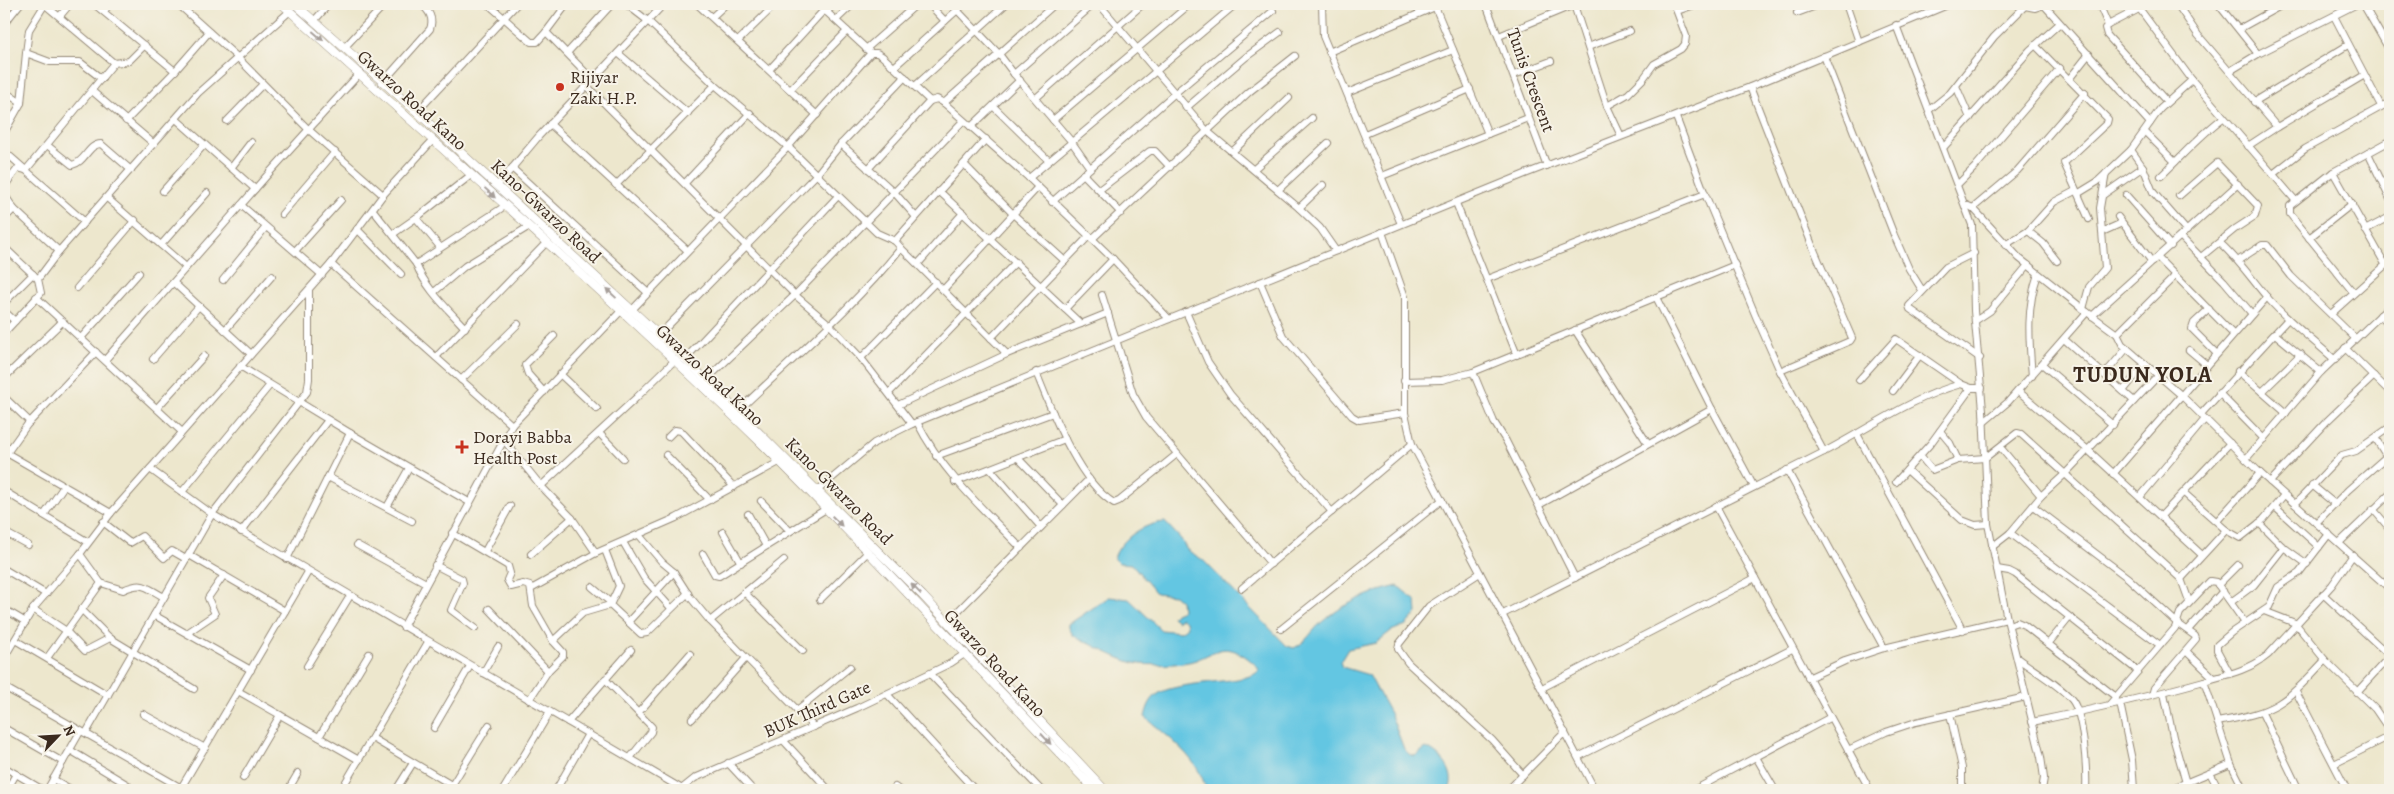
<svg xmlns="http://www.w3.org/2000/svg" width="2394" height="794" viewBox="0 0 2394 794" font-family="Alegreya,serif">
<style>
.water{fill:#64c6e2;stroke:#507880}
.lines{fill:none;stroke-linecap:round;stroke-linejoin:round}
.minor-casing{stroke:#948876;stroke-width:8}
.major-casing{stroke:#948876;stroke-width:9}
.minor{stroke:#fff;stroke-width:6}
.major{stroke:#fff;stroke-width:8}
.oneway{fill:#a79f9a}
.poi-dot{fill:#c8321e;stroke:#f7f3e8;stroke-width:2}
.labels{text-anchor:middle;stroke-width:4;stroke-linejoin:round;paint-order:stroke}
.poi-label{font-size:18px;fill:#3b2a1e;stroke:#f7f3e8;text-anchor:start}
.street-label{font-size:18px;fill:#3b2a1e;stroke:#f7f3e8}
.district-label{font-size:22px;font-weight:bold;letter-spacing:1px;fill:#3b2a1e;stroke:#f7f3e8}
</style>
<rect width="100%" height="100%" fill="#f7f3e8"/>
<filter id="ink" filterUnits="userSpaceOnUse"><feTurbulence type="fractalNoise" baseFrequency=".02" numOctaves="2"/><feDisplacementMap in="SourceGraphic" scale="10" xChannelSelector="R" yChannelSelector="G"/><feConvolveMatrix kernelMatrix="1 2 1 2 8 2 1 2 1" color-interpolation-filters="sRGB"/></filter>
<filter id="wash" filterUnits="userSpaceOnUse"><feTurbulence type="fractalNoise" baseFrequency=".0096" numOctaves="4" result="noise"/><feDisplacementMap in="SourceGraphic" scale="20" xChannelSelector="R" yChannelSelector="G"/><feGaussianBlur stdDeviation="1.12" result="paint"/><feColorMatrix in="noise" values="0 0 0 0 0 0 0 0 0 0 0 0 0 0 0 0 0 1.4 0 .05"/><feComposite in="paint" operator="in"/></filter>
<g filter="url(#wash)">
<rect width="100%" height="100%" fill="#ede7cd"/>
<path class="water" d="M1165 522 1181 539 1187 550 1203 560 1287 646 1294 648C1307 642 1312 630 1323 621 1345 603 1370 592 1398 586L1416 601 1417 613 1406 625 1391 631 1376 643 1348 649 1340 662 1342 667 1369 675 1391 715 1404 749 1409 754 1415 756 1426 748C1441 754 1457 773 1449 790H1206C1200 759 1167 736 1145 717 1147 708 1150 699 1158 694 1172 684 1220 682 1238 679 1246 677 1255 676 1259 670 1256 664 1251 661 1246 657 1224 642 1216 652 1196 660 1183 665 1147 666 1134 663 1115 658 1091 644 1073 635L1069 628V624L1109 597 1129 599 1161 630 1181 632 1187 627 1186 621 1181 618 1177 621 1172 617 1175 613 1182 610 1181 601 1174 595 1156 593 1132 564 1119 563 1114 558C1121 538 1145 523 1165 522Z"/>
</g>
<g filter="url(#ink)">
<g class="lines">
<defs>
<g id="minor">
<polyline points="94,4 175,71"/>
<polyline points="178,4 236,56 309,130 383,195"/>
<polyline points="488,4 531,42 537,42 546,32"/>
<polyline points="567,4 546,32 593,80"/>
<path d="M626 4 648 21 715 85 788 147 877 233 895 241 901 248C854 307 793 358 738 411"/>
<polyline points="697,4 817,115"/>
<polyline points="818,4 871,53 877,53 882,56 930,101 937,99 944,103 1029,178 1113,259 1169,319"/>
<polyline points="929,4 945,21"/>
<polyline points="1099,4 1207,131 1299,208 1320,228 1336,251"/>
<polyline points="1322,4 1323,36 1401,224"/>
<polyline points="1434,4 1488,134"/>
<polyline points="1486,4 1547,166"/>
<polyline points="1846,4 1859,42"/>
<polyline points="2099,4 2108,25 2105,28 2107,35 2167,102"/>
<polyline points="2136,4 2192,80 2295,200"/>
<polyline points="2177,4 2198,35 2277,127"/>
<polyline points="2218,4 2258,54"/>
<polyline points="2363,4 2390,51"/>
<polyline points="1574,5 1607,106 1621,136"/>
<polyline points="2044,5 2150,123"/>
<polyline points="2025,6 2035,8 2047,4"/>
<polyline points="957,10 999,54 1014,74 1094,4"/>
<polyline points="104,11 110,4"/>
<polyline points="1677,11 1697,4"/>
<polyline points="826,12 835,4"/>
<polyline points="1797,13 1821,4"/>
<polyline points="60,16 70,4"/>
<polyline points="2334,16 2381,106"/>
<polyline points="712,17 726,4"/>
<polyline points="836,20 853,4"/>
<polyline points="314,21 329,4"/>
<polyline points="4,24 20,4"/>
<polyline points="1896,25 1972,225 1974,311 1983,410 1988,524 2007,619 2041,757 2044,778 2042,790"/>
<polyline points="2108,25 2139,9"/>
<polyline points="2239,29 2284,4"/>
<polyline points="1499,36 1576,4"/>
<polyline points="738,41 776,4"/>
<polyline points="2035,45 2108,119 2107,123 2064,163 2089,219"/>
<polyline points="1588,47 1630,31"/>
<polyline points="344,48 385,4"/>
<polyline points="866,49 917,4"/>
<polyline points="568,52 612,4"/>
<polyline points="1329,52 1435,7"/>
<polyline points="26,53 29,30 45,4"/>
<polyline points="618,53 688,113"/>
<polyline points="1824,56 1894,235 1909,269 1922,290"/>
<polyline points="114,63 129,61 145,45"/>
<polyline points="894,67 964,4"/>
<polyline points="769,70 824,10"/>
<polyline points="2230,71 2258,54 2357,4"/>
<polyline points="1014,74 1071,141 1090,168"/>
<polyline points="1514,75 1551,61"/>
<polyline points="2070,78 2089,54"/>
<path d="M383 82 430 29C434 18 429 11 421 4"/>
<polyline points="587,86 795,295 829,324 861,358 912,424"/>
<polyline points="915,86 1006,4"/>
<polyline points="1956,86 1970,118"/>
<polyline points="1750,87 1812,245 1852,338 1850,341 1780,371"/>
<polyline points="791,89 847,31"/>
<polyline points="4,91 21,103"/>
<polyline points="92,91 154,144"/>
<polyline points="1347,93 1453,50"/>
<polyline points="1036,98 1143,4"/>
<polyline points="2254,102 2348,45"/>
<polyline points="944,103 1055,4"/>
<polyline points="1607,106 1628,94 1643,79 1654,64 1681,49 1685,44 1686,36 1674,4"/>
<polyline points="994,107 1049,161"/>
<polyline points="1186,108 1246,57 1280,32"/>
<polyline points="1929,110 1950,93 1994,37 2025,6"/>
<polyline points="417,112 517,4"/>
<polyline points="1676,117 1705,194 1757,319 1780,371 1824,452"/>
<polyline points="176,119 255,189"/>
<polyline points="1053,120 1190,4"/>
<polyline points="126,121 175,71 209,32"/>
<polyline points="227,121 263,84"/>
<polyline points="550,124 687,250"/>
<polyline points="971,127 1020,80"/>
<polyline points="2145,132 2175,162"/>
<polyline points="4,133 21,103 26,53 50,62 80,62 102,79"/>
<polyline points="1365,134 1470,89"/>
<polyline points="841,144 894,192 916,217"/>
<path d="M47 145 72 165C85 163 88 144 101 144L131 170"/>
<polyline points="2248,146 2277,127 2363,76"/>
<polyline points="1943,148 2030,50 2059,24"/>
<polyline points="2131,150 2143,167 2153,192 2187,231"/>
<polyline points="4,151 85,222"/>
<polyline points="1233,151 1289,98"/>
<polyline points="2368,153 2390,199"/>
<polyline points="964,164 1013,214 1065,261"/>
<polyline points="231,168 251,142"/>
<polyline points="512,168 647,292"/>
<polyline points="868,169 930,101"/>
<polyline points="1254,169 1312,118"/>
<polyline points="2333,172 2385,264"/>
<polyline points="1083,174 1121,213"/>
<polyline points="2273,174 2305,149 2390,102"/>
<polyline points="1382,176 1528,118"/>
<path d="M2161 176C2182 156 2200 135 2223 118"/>
<polyline points="1029,178 1236,4"/>
<polyline points="685,183 750,113"/>
<polyline points="1958,184 1975,167 2060,68"/>
<polyline points="616,185 715,85"/>
<polyline points="497,186 539,136 664,4"/>
<polyline points="4,187 18,168 26,170 114,63 44,4"/>
<polyline points="1099,190 1150,151 1155,151 1170,167"/>
<polyline points="1278,190 1328,143"/>
<polyline points="163,191 204,145"/>
<polyline points="939,191 1081,324"/>
<polyline points="4,194 14,209 59,251"/>
<polyline points="2103,195 2143,167"/>
<polyline points="2126,195 2171,246"/>
<polyline points="2179,196 2217,163 2258,206 2255,216 2235,229 2201,257"/>
<polyline points="107,198 186,267"/>
<polyline points="1052,202 1174,94 1273,11"/>
<polyline points="1456,203 1517,355"/>
<polyline points="241,205 322,275"/>
<polyline points="1966,205 1973,208 2019,258 2087,312 2117,334 2122,344 2181,395 2260,473 2390,589"/>
<polyline points="1299,208 1323,185"/>
<polyline points="1973,208 2017,171 2085,93"/>
<path d="M373 210 416 264C426 289 447 308 465 328"/>
<polyline points="282,214 335,152"/>
<polyline points="2118,217 2152,262"/>
<polyline points="416,218 440,247"/>
<polyline points="4,219 14,209"/>
<polyline points="357,229 401,274"/>
<polyline points="2365,230 2390,217"/>
<polyline points="2028,231 2043,243 2057,261"/>
<polyline points="1382,232 1405,297 1405,413 1412,444 1595,790"/>
<polyline points="2102,232 2122,223"/>
<polyline points="393,234 420,215 471,175"/>
<polyline points="2181,237 2224,281 2252,314"/>
<polyline points="2309,238 2352,204"/>
<polyline points="1092,239 1249,92 1295,56"/>
<polyline points="895,241 986,139"/>
<path d="M2220 243C2239 260 2250 277 2266 296 2286 320 2312 339 2335 360"/>
<polyline points="161,245 207,193"/>
<polyline points="2005,245 2028,231 2054,202 2075,191 2079,193 2097,182 2131,150 2160,109 2192,80"/>
<polyline points="4,247 38,279"/>
<polyline points="901,248 1007,354"/>
<polyline points="295,251 341,200"/>
<polyline points="1974,253 1946,267 1909,306 1910,309 1980,358"/>
<polyline points="2158,258 2233,334"/>
<polyline points="2239,260 2262,245 2267,245 2291,276 2355,338"/>
<polyline points="331,264 512,425"/>
<polyline points="416,264 505,206"/>
<polyline points="918,264 963,213"/>
<polyline points="1487,279 1705,194"/>
<polyline points="223,280 266,227"/>
<polyline points="1260,282 1283,336 1352,416 1359,420 1405,413"/>
<polyline points="174,283 251,354"/>
<polyline points="77,288 135,220"/>
<polyline points="943,290 1038,187"/>
<polyline points="434,292 465,266 528,227"/>
<polyline points="2353,292 2290,214 2290,206 2333,172 2390,141"/>
<polyline points="1102,295 1133,394 1146,417 1271,564"/>
<polyline points="36,297 182,432"/>
<polyline points="1656,297 1712,409 1754,487"/>
<polyline points="4,303 33,274"/>
<polyline points="1065,309 1113,259"/>
<polyline points="2083,309 2089,287 2105,268 2100,208 2106,173"/>
<polyline points="2209,309 2194,323 2192,329 2217,354"/>
<polyline points="4,311 15,321"/>
<polyline points="631,311 788,147 871,53"/>
<polyline points="1186,312 1208,362 1230,394 1332,512"/>
<polyline points="2331,314 2390,261"/>
<polyline points="2380,315 2390,325"/>
<polyline points="2092,316 2238,184"/>
<polyline points="1975,321 1990,311 2028,265"/>
<polyline points="225,330 272,276"/>
<polyline points="1575,330 1648,444"/>
<polyline points="4,333 41,293 38,279 59,251 198,93 290,11"/>
<polyline points="2117,334 2175,276"/>
<polyline points="2275,334 2321,372"/>
<polyline points="658,336 817,174 841,144 905,77"/>
<polyline points="81,338 139,273"/>
<polyline points="991,338 1089,236"/>
<polyline points="2064,339 2134,401"/>
<polyline points="2345,348 2390,392"/>
<polyline points="2189,350 2207,365"/>
<polyline points="436,357 546,243"/>
<polyline points="861,358 936,282"/>
<polyline points="153,359 199,306"/>
<polyline points="685,359 838,196"/>
<polyline points="105,360 270,172 360,73"/>
<polyline points="2043,365 2113,425"/>
<polyline points="240,366 350,433"/>
<polyline points="2238,371 2286,413"/>
<path d="M1036 372C1051 409 1078 482 1114 503L1119 501 1177 454"/>
<polyline points="1473,372 1494,422 1506,441 1575,578"/>
<polyline points="561,375 597,409"/>
<polyline points="2104,375 2127,348"/>
<path d="M2032 376C2029 340 2026 308 2038 274"/>
<polyline points="4,378 63,321"/>
<polyline points="461,380 518,324"/>
<polyline points="706,380 795,295 963,121"/>
<polyline points="1859,380 1896,339 1961,384 1971,388 1982,388"/>
<polyline points="1404,381 1442,380 1473,372 1735,265"/>
<polyline points="1893,391 1920,355"/>
<polyline points="2018,391 2088,450 2202,555"/>
<polyline points="2123,391 2145,364"/>
<polyline points="544,392 528,374 525,365 554,336"/>
<polyline points="2262,392 2301,354"/>
<polyline points="889,393 1016,262"/>
<polyline points="2219,393 2264,439"/>
<polyline points="4,397 30,422"/>
<polyline points="898,405 1007,354 1108,313"/>
<polyline points="157,408 204,356"/>
<polyline points="2201,414 2288,319"/>
<path d="M917 422C942 472 982 508 1021 548"/>
<polyline points="1983,423 2008,402 2087,312"/>
<polyline points="1940,431 1950,443 1958,460"/>
<polyline points="599,433 623,458"/>
<polyline points="1857,434 1963,630"/>
<polyline points="668,437 675,430 681,431 734,487"/>
<polyline points="503,439 541,486 572,518 596,553"/>
<polyline points="2376,439 2390,462"/>
<polyline points="2000,447 2041,496"/>
<polyline points="5,452 111,513"/>
<polyline points="7,453 27,425 96,352"/>
<polyline points="666,455 710,500"/>
<polyline points="936,456 1053,413"/>
<polyline points="1920,456 1932,470 1958,460 1985,458 2017,433 2021,434 2181,579 2189,601"/>
<polyline points="1018,458 1063,505"/>
<polyline points="2246,459 2321,372 2390,306"/>
<polyline points="150,469 212,514 684,790"/>
<polyline points="990,469 1041,527"/>
<polyline points="1787,470 1884,648"/>
<polyline points="1907,470 1962,520 1975,525 1988,524"/>
<polyline points="2113,474 2267,297"/>
<polyline points="328,477 412,521"/>
<polyline points="955,482 1065,439"/>
<polyline points="1896,482 1931,443 1971,388"/>
<polyline points="2270,482 2327,421 2374,376"/>
<polyline points="2312,485 2335,504"/>
<polyline points="541,486 636,398 674,361"/>
<polyline points="818,490 874,443 912,424 1525,174 1750,87 1950,4"/>
<polyline points="4,491 88,542"/>
<polyline points="182,492 270,385"/>
<polyline points="2184,493 2226,530 2240,538 2263,520 2284,495"/>
<polyline points="2140,497 2205,419"/>
<polyline points="761,501 790,531"/>
<polyline points="2295,504 2342,455 2356,451 2390,427"/>
<polyline points="1539,505 1712,409"/>
<polyline points="1716,506 1870,790"/>
<polyline points="2033,506 2128,578 2177,623 2195,636 2196,639 2154,688 2152,695"/>
<polyline points="387,507 409,468"/>
<polyline points="2275,507 2319,547"/>
<polyline points="2373,509 2390,529"/>
<polyline points="748,514 766,546"/>
<polyline points="44,515 64,486"/>
<polyline points="2161,516 2230,443"/>
<polyline points="2217,521 2260,473"/>
<polyline points="103,522 130,543 142,536 164,558 172,551 186,559"/>
<polyline points="2259,523 2282,546 2307,564"/>
<polyline points="2316,523 2348,490 2387,456"/>
<polyline points="4,532 28,545"/>
<polyline points="241,532 328,420"/>
<polyline points="723,532 741,563"/>
<polyline points="452,533 508,566 510,573 507,580 511,587 523,584 530,586 533,606 553,641 563,652 563,656 548,671"/>
<polyline points="2010,533 2160,645"/>
<polyline points="639,535 662,562 674,572 690,597 710,621 814,727"/>
<polyline points="623,542 644,578 671,608"/>
<polyline points="2339,543 2390,494"/>
<polyline points="357,545 426,583"/>
<polyline points="1992,547 2010,533 2041,496 2065,474 2159,375"/>
<polyline points="605,550 619,586 610,605 641,634 647,633 688,593"/>
<polyline points="485,551 510,506"/>
<path d="M80 554 101 583 123 590C144 581 145 587 164 597"/>
<polyline points="531,554 572,518"/>
<polyline points="703,554 715,575 719,576 826,509"/>
<polyline points="189,555 285,611"/>
<polyline points="287,559 350,433 469,502"/>
<polyline points="435,565 462,579 463,583 451,610 475,628"/>
<polyline points="4,569 46,594"/>
<polyline points="1997,569 2009,571 2015,574 2138,671"/>
<polyline points="1480,573 1429,606 1399,644 1398,649 1408,663 1492,740 1523,775"/>
<polyline points="2181,579 2226,530"/>
<polyline points="2218,585 2238,565"/>
<polyline points="592,587 610,602"/>
<polyline points="1242,588 1412,444"/>
<polyline points="531,589 596,553 676,518 779,462"/>
<polyline points="744,592 803,651"/>
<polyline points="2323,594 2390,656"/>
<polyline points="820,600 868,552"/>
<polyline points="2231,602 2254,585 2284,547"/>
<polyline points="4,609 26,622"/>
<polyline points="33,609 65,630 85,651 110,638"/>
<polyline points="81,609 110,638 194,689"/>
<polyline points="489,609 548,671 529,700"/>
<polyline points="2264,611 2295,623 2325,660 2375,709 2390,731"/>
<path d="M1503 614C1608 560 1714 507 1820 454 1867 430 1910 398 1961 384"/>
<polyline points="154,615 251,670"/>
<polyline points="710,621 784,560"/>
<polyline points="628,622 674,572"/>
<polyline points="947,622 1089,479"/>
<polyline points="2009,625 2017,622 2024,625 2116,697"/>
<polyline points="403,627 512,425 620,312"/>
<polyline points="1281,629 1442,500"/>
<polyline points="2188,630 2223,591"/>
<polyline points="187,633 215,614 208,598 224,575"/>
<polyline points="15,640 108,695"/>
<polyline points="553,641 583,613 610,605"/>
<polyline points="2048,644 2069,618"/>
<polyline points="2187,652 2214,678"/>
<polyline points="4,658 33,609 80,554 111,513 331,264 383,195 433,140"/>
<polyline points="47,658 101,583"/>
<path d="M2017 658C2033 670 2060 685 2072 700 2084 715 2087 771 2086 790"/>
<polyline points="307,666 350,596"/>
<polyline points="483,673 498,647"/>
<polyline points="930,674 1041,790"/>
<polyline points="2230,674 2217,650 2217,645 2232,632 2269,607 2278,587 2299,573 2329,534"/>
<polyline points="1808,678 1845,661 1884,648 2007,619"/>
<polyline points="605,679 652,727 651,732 630,758"/>
<polyline points="2204,681 2231,764 2244,790"/>
<polyline points="4,687 185,790"/>
<polyline points="1542,688 1755,578"/>
<polyline points="238,691 359,760"/>
<polyline points="2296,692 2347,790"/>
<polyline points="2357,692 2390,656"/>
<polyline points="2164,693 2173,737 2186,783"/>
<polyline points="887,694 975,790"/>
<polyline points="2120,703 2132,760 2134,790"/>
<polyline points="2109,705 2175,628 2180,613 2210,581 2216,582 2245,623"/>
<polyline points="797,710 850,667"/>
<polyline points="639,712 690,654"/>
<polyline points="2262,713 2299,790"/>
<polyline points="143,714 205,748"/>
<polyline points="1950,714 1962,768 1962,790"/>
<polyline points="692,719 746,658"/>
<polyline points="568,722 631,650"/>
<path d="M2032 722C2090 710 2147 697 2204 681 2226 675 2250 670 2268 655L2332 585 2353 555"/>
<path d="M2217 722C2277 712 2285 703 2325 660"/>
<polyline points="4,728 63,762"/>
<polyline points="434,728 470,666"/>
<polyline points="86,733 212,514 307,392 309,379 309,290"/>
<polyline points="319,737 369,654"/>
<polyline points="372,738 460,790"/>
<polyline points="783,740 829,790"/>
<polyline points="70,750 128,785 129,790"/>
<polyline points="1848,750 1886,732 1916,722 2026,697"/>
<polyline points="1578,757 1792,649"/>
<polyline points="1756,757 1775,790"/>
<polyline points="728,763 753,790"/>
<polyline points="2334,764 2390,736"/>
<polyline points="4,767 43,790"/>
<polyline points="2210,773 2219,790"/>
<polyline points="243,778 280,715"/>
<polyline points="53,779 72,790"/>
<polyline points="452,785 489,725"/>
<polyline points="895,787 899,790"/>
<polyline points="181,788 308,572"/>
<polyline points="7,790 16,774"/>
<polyline points="47,790 80,732"/>
<polyline points="288,790 298,773"/>
<polyline points="341,790 428,642"/>
<polyline points="396,790 413,763"/>
<polyline points="503,790 550,712"/>
<polyline points="556,790 588,734"/>
<polyline points="680,790 695,778 857,708 951,663 966,653"/>
<polyline points="1508,790 1565,732"/>
<polyline points="1694,790 1829,718"/>
<polyline points="2168,790 2231,764"/>
</g>
<g id="major">
<path d="M282 4C443 151 608 293 764 446 877 558 984 676 1095 790"/>
<polyline points="295,4 417,112 685,359 923,596 1105,790"/>
</g>
</defs>
<use href="#minor" class="minor-casing"/>
<use href="#major" class="major-casing"/>
<use href="#minor" class="minor"/>
<use href="#major" class="major"/>
</g>
<defs><path id="oneway-solid" d="M-6-.8H1V-3.2L6.5 0L1 3.2V.8H-6Z" transform="scale(1.25)"/></defs>
<g class="oneway">
<use href="#oneway-solid" transform="translate(318 36) rotate(41)"/>
<use href="#oneway-solid" transform="translate(490 193) rotate(43)"/>
<use href="#oneway-solid" transform="translate(611 293) rotate(-137)"/>
<use href="#oneway-solid" transform="translate(837 521) rotate(45)"/>
<use href="#oneway-solid" transform="translate(916 589) rotate(-134)"/>
<use href="#oneway-solid" transform="translate(1046 739) rotate(47)"/>
</g>
</g>
<g class="poi-dot">
<circle cx="560" cy="87" r="5"/>
<path d="M459.5 439.5h5v5h5v5h-5v5h-5v-5h-5v-5h5z"/>
</g>
<g class="labels">
<g class="poi-label">
<text x="570" y="83">Rijiyar<tspan x="570" dy="21">Zaki H.P.</tspan></text>
<text x="473" y="443">Dorayi Babba<tspan x="473" dy="21">Health Post</tspan></text>
</g>
<g class="street-label">
<text transform="translate(1531 80) rotate(70)" y="6">Tunis Crescent</text>
<text transform="translate(412 100) rotate(42)" y="6">Gwarzo Road Kano</text>
<text transform="translate(546 211) rotate(43)" y="6">Kano-Gwarzo Road</text>
<text transform="translate(710 375) rotate(43)" y="6">Gwarzo Road Kano</text>
<text transform="translate(839 491) rotate(45)" y="6">Kano-Gwarzo Road</text>
<text transform="translate(995 663) rotate(47)" y="6">Gwarzo Road Kano</text>
<text transform="translate(817 709) rotate(-24)" y="6">BUK Third Gate</text>
</g>
<g class="district-label">
<text x="2143" y="382">TUDUN YOLA</text>
</g>
</g>
<rect width="2394" height="794" fill="none" stroke="#f7f3e8" stroke-width="20"/>
<g transform="translate(58 736) rotate(65)" stroke="#f7f3e8" stroke-width="4" paint-order="stroke">
<path d="M0-4L9 19L0 12L-9 19Z" fill="#3b2a1e"/>
<text y="-8" font-size="14" font-weight="bold" text-anchor="middle" fill="#3b2a1e">N</text>
</g>
</svg>
